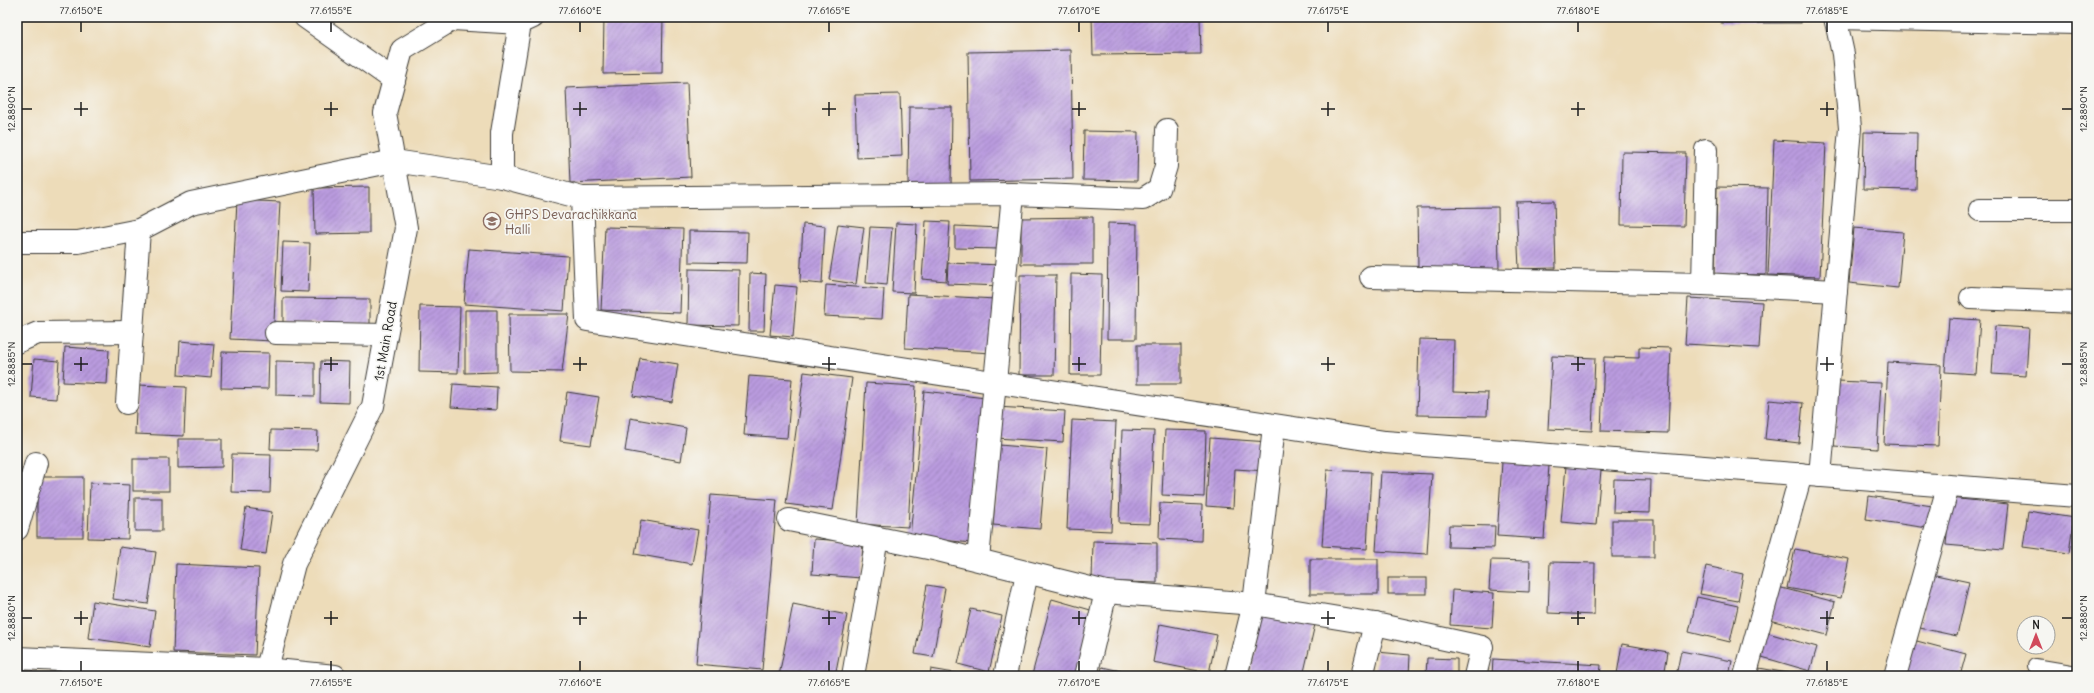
<svg xmlns="http://www.w3.org/2000/svg" width="2094" height="693" viewBox="0 0 2094 693" font-family="Delius,sans-serif">
<style>
.building{fill:url(#building-hatch)}
.lines{fill:none;stroke-linecap:round;stroke-linejoin:round}
.service-casing{stroke:#3b3934;stroke-width:16}
.minor-casing{stroke:#3b3934;stroke-width:24}
.tertiary-casing{stroke:#3b3934;stroke-width:24}
.service{stroke:#fff;stroke-width:14}
.minor{stroke:#fff;stroke-width:22}
.tertiary{stroke:#fff;stroke-width:22}
.ticks{fill:none;stroke:#1c1c1c;stroke-width:1.5}
.labels{text-anchor:middle;stroke-width:3.5;stroke-linejoin:round;paint-order:stroke}
.education-label{font-size:13px;fill:#785e54;stroke:#f6f6f2;text-anchor:start}
.street-label{font-size:13px;fill:#1c1c1c;stroke:#f6f6f2}
.neatline{fill:none;stroke:#1c1c1c;stroke-width:1.5}
.ticks-label{font-size:10px;text-anchor:middle;fill:#1c1c1c}
</style>
<defs>
<pattern id="building-hatch" width="6" height="6" patternUnits="userSpaceOnUse"><rect width="6" height="6" fill="#ba9bdf"/><path d="M-1 1l2-2M0 6l6-6M5 7l2-2" fill="none" stroke="#967eb4"/></pattern>
</defs>
<rect width="100%" height="100%" fill="#f6f6f2"/>
<filter id="ink" filterUnits="userSpaceOnUse"><feTurbulence type="fractalNoise" baseFrequency=".025" numOctaves="2"/><feDisplacementMap in="SourceGraphic" scale="8" xChannelSelector="R" yChannelSelector="G"/><feConvolveMatrix kernelMatrix="1 2 1 2 8 2 1 2 1" color-interpolation-filters="sRGB"/></filter>
<filter id="wash" filterUnits="userSpaceOnUse"><feTurbulence type="fractalNoise" baseFrequency=".012" numOctaves="4" result="noise"/><feDisplacementMap in="SourceGraphic" scale="16" xChannelSelector="R" yChannelSelector="G"/><feGaussianBlur stdDeviation="0.9" result="paint"/><feColorMatrix in="noise" values="0 0 0 0 0 0 0 0 0 0 0 0 0 0 0 0 0 1.4 0 .05"/><feComposite in="paint" operator="in"/></filter>
<g filter="url(#wash)">
<rect width="100%" height="100%" fill="#eddcb9"/>
<g id="blocks">
<g class="building">
<polygon points="604,17 663,17 662,73 603,74"/>
<polygon points="1092,17 1200,17 1201,54 1093,55"/>
<rect x="1721" y="17" width="80" height="6"/>
<polygon points="1071,50 1073,179 970,181 968,52"/>
<polygon points="687,83 691,177 570,183 566,88"/>
<polygon points="900,94 902,156 857,158 855,95"/>
<polygon points="909,107 952,107 951,186 908,185"/>
<polygon points="1084,131 1138,132 1137,181 1083,180"/>
<polygon points="1864,132 1917,133 1916,190 1863,189"/>
<polygon points="1774,140 1826,143 1820,277 1768,275"/>
<polygon points="1622,152 1686,153 1684,226 1621,225"/>
<polygon points="369,187 369,233 315,234 314,188"/>
<polygon points="1717,187 1768,188 1766,275 1715,274"/>
<polygon points="237,200 280,202 273,341 230,339"/>
<polygon points="1554,201 1556,268 1519,269 1516,202"/>
<polygon points="1498,207 1499,270 1418,270 1417,208"/>
<polygon points="1093,217 1093,264 1021,264 1021,218"/>
<polygon points="926,221 950,222 946,281 922,279"/>
<polygon points="896,223 917,224 914,293 892,292"/>
<polygon points="1108,223 1137,224 1136,339 1107,339"/>
<polygon points="803,224 825,226 822,284 800,282"/>
<polygon points="838,224 864,227 856,284 829,280"/>
<polygon points="955,226 1001,228 1000,249 955,248"/>
<polygon points="605,227 683,229 680,313 601,310"/>
<polygon points="870,227 892,228 887,285 866,283"/>
<polygon points="1854,228 1903,232 1898,288 1849,283"/>
<polygon points="689,231 748,232 747,263 689,262"/>
<polygon points="283,242 310,243 308,292 281,291"/>
<polygon points="469,249 568,256 564,311 464,304"/>
<polygon points="948,263 1002,265 1001,286 947,284"/>
<polygon points="689,269 739,270 738,326 688,325"/>
<polygon points="750,273 766,274 764,331 749,331"/>
<polygon points="1071,274 1102,275 1100,375 1070,375"/>
<polygon points="1020,275 1056,275 1054,375 1019,375"/>
<polygon points="775,285 797,287 793,337 770,335"/>
<polygon points="826,285 884,289 882,319 824,316"/>
<polygon points="908,294 995,299 992,353 905,348"/>
<polygon points="283,298 370,299 370,324 283,323"/>
<polygon points="1688,298 1762,302 1759,348 1685,344"/>
<polygon points="420,306 460,307 458,373 419,372"/>
<polygon points="465,310 497,310 497,372 465,373"/>
<polygon points="509,314 569,314 562,372 510,371"/>
<polygon points="1949,318 1980,320 1976,374 1945,372"/>
<polygon points="1995,326 2029,328 2026,376 1992,374"/>
<polygon points="1419,339 1454,340 1453,392 1488,393 1487,416 1417,415"/>
<polygon points="180,341 214,344 211,378 178,375"/>
<rect x="1137" y="345" width="44" height="39"/>
<polygon points="65,347 109,350 107,384 63,382"/>
<polygon points="1639,347 1671,348 1668,433 1601,431 1604,357 1639,358"/>
<polygon points="222,352 269,353 268,389 221,388"/>
<polygon points="1552,356 1595,358 1592,431 1548,429"/>
<polygon points="640,358 678,364 672,402 633,396"/>
<polygon points="34,359 59,361 56,399 31,397"/>
<polygon points="276,361 315,362 315,396 276,395"/>
<polygon points="321,361 350,362 349,403 320,402"/>
<polygon points="1888,362 1941,365 1938,446 1884,444"/>
<polygon points="804,372 852,378 833,510 786,504"/>
<polygon points="749,376 792,379 787,438 744,435"/>
<polygon points="1838,381 1881,383 1877,449 1834,446"/>
<polygon points="866,383 916,386 908,527 858,524"/>
<polygon points="453,384 497,387 496,410 451,407"/>
<polygon points="137,385 186,387 184,436 135,434"/>
<polygon points="924,391 986,398 972,543 910,537"/>
<polygon points="567,392 599,397 591,445 560,441"/>
<polygon points="1769,400 1803,403 1799,443 1765,439"/>
<polygon points="996,407 1065,411 1063,442 995,438"/>
<polygon points="630,418 686,428 681,461 625,451"/>
<polygon points="1072,420 1116,422 1111,531 1067,529"/>
<polygon points="271,430 318,431 317,450 270,449"/>
<polygon points="1122,430 1154,431 1150,524 1119,523"/>
<polygon points="1165,430 1206,431 1204,497 1162,495"/>
<polygon points="1210,438 1269,442 1267,471 1235,469 1233,508 1206,506"/>
<polygon points="178,439 222,439 222,467 178,468"/>
<polygon points="999,445 1047,449 1040,529 993,525"/>
<polygon points="232,454 271,455 270,493 231,492"/>
<rect x="133" y="459" width="36" height="32"/>
<polygon points="1502,462 1549,465 1544,539 1497,536"/>
<polygon points="1566,466 1601,470 1596,525 1561,522"/>
<polygon points="1327,470 1371,472 1367,549 1322,546"/>
<polygon points="1381,472 1432,474 1427,554 1376,551"/>
<rect x="37" y="477" width="46" height="60"/>
<polygon points="1614,479 1651,480 1650,513 1613,512"/>
<polygon points="90,483 130,485 128,539 88,538"/>
<polygon points="711,495 777,500 762,670 696,664"/>
<polygon points="1869,496 1932,506 1928,528 1866,519"/>
<rect x="135" y="498" width="27" height="33"/>
<polygon points="1950,498 2008,504 2003,550 1946,545"/>
<polygon points="1160,503 1202,505 1201,541 1159,539"/>
<polygon points="246,508 272,512 266,554 240,550"/>
<polygon points="2028,511 2074,518 2069,553 2023,547"/>
<polygon points="641,520 698,530 692,564 635,554"/>
<rect x="1612" y="520" width="42" height="37"/>
<polygon points="1449,525 1495,526 1494,548 1448,547"/>
<polygon points="814,539 863,542 861,578 812,574"/>
<polygon points="1093,541 1157,543 1157,583 1092,581"/>
<polygon points="120,547 156,552 148,604 113,599"/>
<polygon points="1795,549 1849,559 1841,598 1787,588"/>
<rect x="1310" y="559" width="68" height="35"/>
<polygon points="1491,560 1530,561 1529,592 1489,590"/>
<polygon points="1550,562 1595,563 1594,615 1548,613"/>
<polygon points="176,564 259,568 255,655 173,652"/>
<polygon points="1706,566 1743,574 1738,601 1700,594"/>
<polygon points="1931,574 1969,582 1957,636 1920,628"/>
<rect x="1388" y="578" width="39" height="16"/>
<polygon points="927,585 945,588 933,657 915,654"/>
<polygon points="1778,587 1835,602 1827,635 1770,620"/>
<polygon points="1452,590 1494,593 1492,628 1450,625"/>
<polygon points="1697,597 1738,606 1730,642 1689,632"/>
<polygon points="1052,599 1094,611 1076,676 1032,675"/>
<polygon points="93,601 155,611 150,647 88,638"/>
<polygon points="793,604 847,615 835,676 779,676"/>
<polygon points="1264,608 1316,620 1303,676 1248,676"/>
<polygon points="971,609 1002,616 989,672 958,664"/>
<polygon points="1160,624 1217,635 1209,673 1153,662"/>
<polygon points="1768,633 1817,647 1810,671 1762,657"/>
<polygon points="1913,640 1966,654 1960,676 1903,676"/>
<polygon points="1622,644 1668,652 1664,676 1617,674"/>
<polygon points="1681,651 1732,661 1729,676 1676,676"/>
<polygon points="1377,652 1410,655 1409,676 1375,676"/>
<polygon points="1427,658 1457,659 1457,676 1426,676"/>
<polygon points="1493,659 1601,665 1600,676 1492,676"/>
<polygon points="1102,667 1140,675 1140,676 1100,676"/>
<polygon points="1759,668 1799,675 1799,676 1757,676"/>
<polygon points="931,669 966,675 966,676 930,676"/>
</g>
</g>
</g>
<g filter="url(#ink)">
<use href="#blocks" fill-opacity="0" stroke="#3b3934" stroke-width="1"/>
<g class="lines">
<defs>
<polyline id="service" points="2035,666 2077,673"/>
<g id="minor">
<polyline points="1835,18 2077,23"/>
<polyline points="453,19 520,23 533,17"/>
<polyline points="502,177 502,133 520,23"/>
<polyline points="582,198 587,320 1385,442 2077,496"/>
<polyline points="1980,210 2077,210"/>
<polyline points="17,242 78,242 139,230 191,203 394,161 502,177 582,198 1013,194 1143,199 1159,189 1166,166 1167,130"/>
<polyline points="1371,277 1703,284 1836,291"/>
<polyline points="1703,284 1706,150"/>
<polyline points="1971,298 2077,302"/>
<polyline points="276,333 386,335"/>
<polyline points="17,342 38,333 132,332"/>
<polyline points="127,403 139,230"/>
<polyline points="1820,476 1850,128 1843,54 1835,17"/>
<polyline points="789,520 938,550 1106,592 1254,604 1375,624 1482,647 1475,676"/>
<polyline points="17,529 36,463"/>
<polyline points="978,559 1013,194"/>
<polyline points="17,658 266,669 335,676"/>
<polyline points="853,676 877,538"/>
<polyline points="1005,676 1027,573"/>
<polyline points="1086,676 1106,592"/>
<polyline points="1236,676 1254,604 1274,426"/>
<polyline points="1362,676 1375,624"/>
<polyline points="1745,676 1801,474"/>
<polyline points="1895,676 1948,487"/>
</g>
<g id="tertiary">
<polyline points="305,17 394,80"/>
<polyline points="265,676 294,564 373,406 406,228 385,113 402,50 453,19 453,17"/>
</g>
</defs>
<use href="#service" class="service-casing"/>
<use href="#minor" class="minor-casing"/>
<use href="#tertiary" class="tertiary-casing"/>
<use href="#service" class="service"/>
<use href="#minor" class="minor"/>
<use href="#tertiary" class="tertiary"/>
</g>
</g>
<path class="ticks" d="M81 22V32M331 22V32M580 22V32M829 22V32M1079 22V32M1328 22V32M1578 22V32M1827 22V32M81 102V116M331 102V116M580 102V116M829 102V116M1079 102V116M1328 102V116M1578 102V116M1827 102V116M22 109H32M74 109H88M324 109H338M573 109H587M822 109H836M1072 109H1086M1321 109H1335M1571 109H1585M1820 109H1834M2062 109H2072M81 357V371M331 357V371M580 357V371M829 357V371M1079 357V371M1328 357V371M1578 357V371M1827 357V371M22 364H32M74 364H88M324 364H338M573 364H587M822 364H836M1072 364H1086M1321 364H1335M1571 364H1585M1820 364H1834M2062 364H2072M81 611V625M331 611V625M580 611V625M829 611V625M1079 611V625M1328 611V625M1578 611V625M1827 611V625M22 618H32M74 618H88M324 618H338M573 618H587M822 618H836M1072 618H1086M1321 618H1335M1571 618H1585M1820 618H1834M2062 618H2072M81 661V671M331 661V671M580 661V671M829 661V671M1079 661V671M1328 661V671M1578 661V671M1827 661V671"/>
<defs>
<symbol id="school-ring" viewBox="-11 -11 22 22"><circle r="9.5" fill="#f6f6f2" stroke="#8d6e63" stroke-width="1.5"/><path d="M0-5L7-2L0 1L-7-2ZM-4 1L0 2.5L4 1V4Q0 6-4 4Z" fill="#8d6e63"/></symbol>
</defs>
<g fill-rule="evenodd">
<use href="#school-ring" x="482" y="211" width="20" height="20"/>
</g>
<g class="labels">
<g class="education-label">
<text x="505" y="219">GHPS Devarachikkana<tspan x="505" dy="15">Halli</tspan></text>
</g>
<g class="street-label">
<text transform="translate(385 341) rotate(-80)" y="5">1st Main Road</text>
</g>
</g>
<rect width="2094" height="693" fill="none" stroke="#f6f6f2" stroke-width="44"/>
<g transform="translate(2036 635)"><circle r="19" fill="#f6f6f2" stroke="#9f9f9c"/>
<path d="M0-3L7 15L0 10L-7 15Z" fill="#d1495b"/>
<text y="-6" font-size="11" font-weight="bold" text-anchor="middle" fill="#1c1c1c">N</text>
</g>
<rect x="22" y="22" width="2050" height="649" class="neatline"/>
<g class="ticks-label">
<text x="81" y="14">77.6150°E</text>
<text x="331" y="14">77.6155°E</text>
<text x="580" y="14">77.6160°E</text>
<text x="829" y="14">77.6165°E</text>
<text x="1079" y="14">77.6170°E</text>
<text x="1328" y="14">77.6175°E</text>
<text x="1578" y="14">77.6180°E</text>
<text x="1827" y="14">77.6185°E</text>
<text transform="translate(11 109) rotate(-90)" y="4">12.8890°N</text>
<text transform="translate(2083 109) rotate(-90)" y="4">12.8890°N</text>
<text transform="translate(11 364) rotate(-90)" y="4">12.8885°N</text>
<text transform="translate(2083 364) rotate(-90)" y="4">12.8885°N</text>
<text transform="translate(11 618) rotate(-90)" y="4">12.8880°N</text>
<text transform="translate(2083 618) rotate(-90)" y="4">12.8880°N</text>
<text x="81" y="686">77.6150°E</text>
<text x="331" y="686">77.6155°E</text>
<text x="580" y="686">77.6160°E</text>
<text x="829" y="686">77.6165°E</text>
<text x="1079" y="686">77.6170°E</text>
<text x="1328" y="686">77.6175°E</text>
<text x="1578" y="686">77.6180°E</text>
<text x="1827" y="686">77.6185°E</text>
</g>
</svg>
